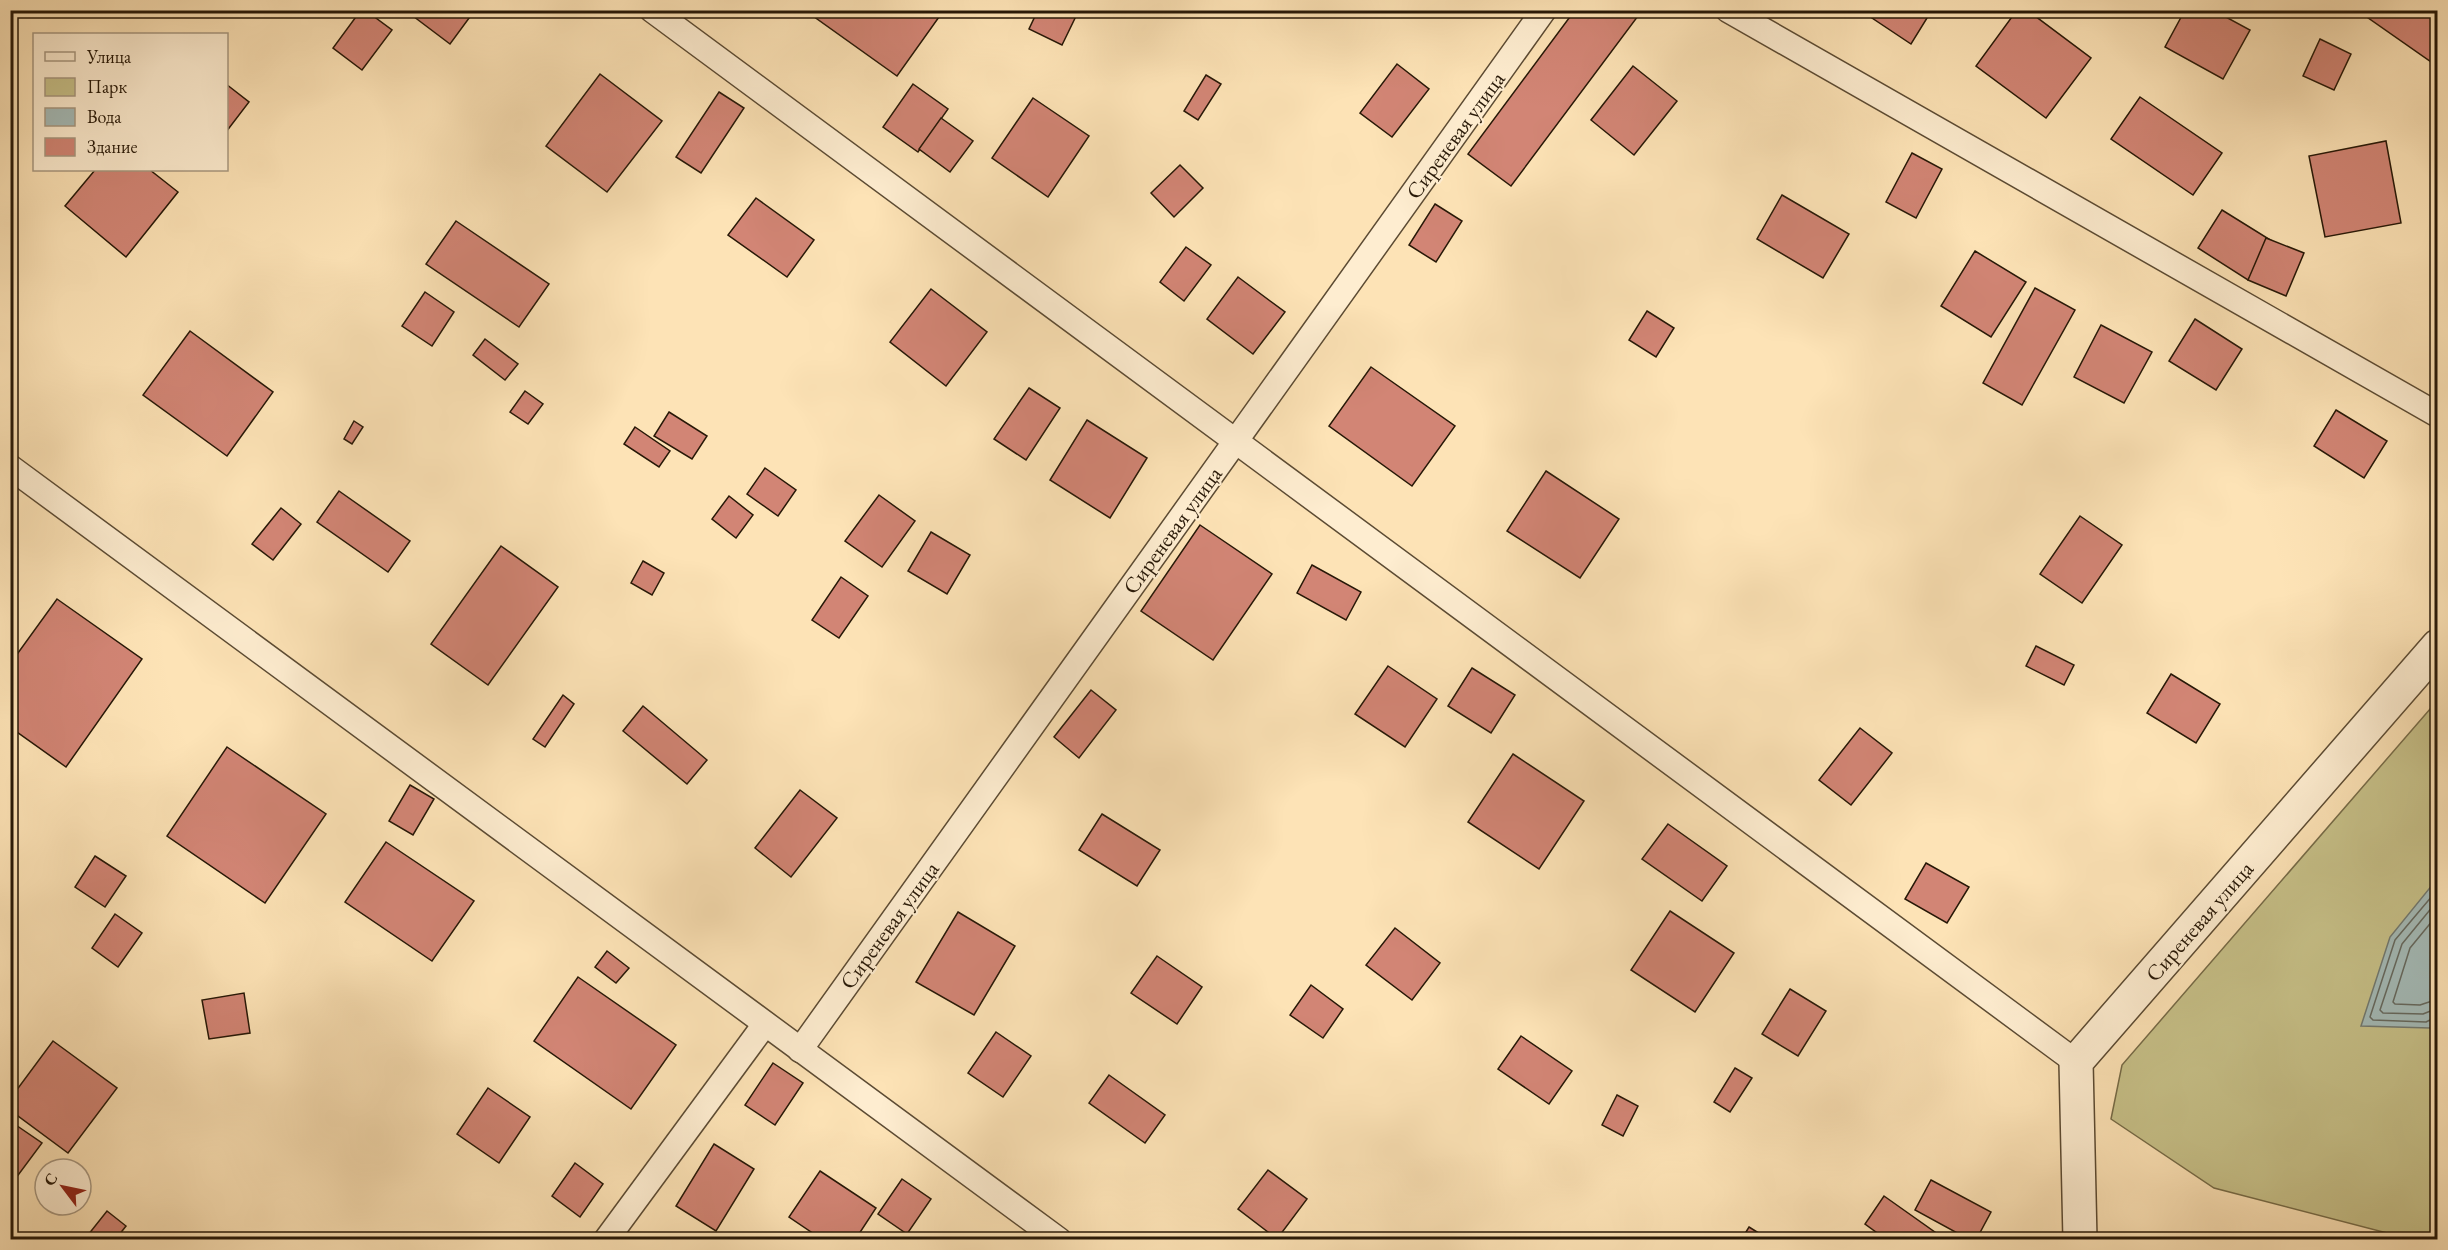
<svg xmlns="http://www.w3.org/2000/svg" width="2448" height="1250" viewBox="0 0 2448 1250" font-family="'EB Garamond',serif">
<style>
.green{fill:#c7c189;stroke:#776c48;stroke-width:1.5}
.water{fill:#a4bbb8;stroke:#727a71;stroke-width:1.5}
.lines{fill:none;stroke-linecap:round;stroke-linejoin:round}
.shore{stroke:#666a60;stroke-width:1.5}
.building{fill:#d28575;stroke:#271807;stroke-width:1.5}
.service-casing{stroke:#5c4b33;stroke-width:27}
.minor-casing{stroke:#5c4b33;stroke-width:36}
.service{stroke:#feedd0;stroke-width:24}
.minor{stroke:#feedd0;stroke-width:33}
.labels{text-anchor:middle;stroke-width:4.5;stroke-linejoin:round;paint-order:stroke}
.street-label{font-size:22px;fill:#271807;stroke:#feedd0}
</style>
<rect width="100%" height="100%" fill="#fde3b6"/>
<filter id="stains"><feTurbulence type="fractalNoise" baseFrequency=".00333" numOctaves="4"/><feColorMatrix values="0 0 0 0 .2 0 0 0 0 .09 0 0 0 0 .02 0 0 0 .5 -.17"/></filter>
<radialGradient id="worn" r=".72"><stop offset=".6" stop-color="#630" stop-opacity="0"/><stop offset="1" stop-color="#630" stop-opacity=".3"/></radialGradient>
<polygon class="green" points="2437,701 2437,1239 2410,1239 2214,1188 2111,1119 2122,1065"/>
<polygon class="water" points="2437,879 2437,1019 2430,1028 2361,1026 2390,937"/>
<g class="lines">
<g class="shore">
<polyline points="2438,889 2395,940 2370,1017 2373,1020 2426,1022 2438,1016"/>
<polyline points="2438,900 2402,944 2380,1010 2383,1013 2423,1014 2438,1008"/>
<polyline points="2438,914 2410,948 2393,1002 2395,1004 2420,1005 2438,999"/>
</g>
</g>
<g class="building">
<polygon points="361,10 365,10 392,30 362,70 333,48"/>
<polygon points="405,10 475,10 450,44"/>
<polygon points="817,10 944,10 897,76 813,16"/>
<polygon points="1038,10 1079,10 1062,45 1029,29"/>
<polygon points="1575,10 1641,12 1511,186 1468,154"/>
<polygon points="1860,10 1932,10 1911,44"/>
<polygon points="2017,10 2027,10 2091,58 2046,118 1976,66"/>
<polygon points="2185,10 2213,10 2250,30 2223,79 2165,47"/>
<polygon points="2367,10 2428,10 2438,17 2437,66 2364,15"/>
<polygon points="2320,39 2351,54 2334,90 2303,76"/>
<polygon points="1397,64 1429,89 1392,137 1360,113"/>
<polygon points="1633,66 1677,101 1634,155 1591,120"/>
<polygon points="600,74 662,121 607,192 546,146"/>
<polygon points="1206,75 1221,84 1198,120 1184,111"/>
<polygon points="226,84 249,102 226,132"/>
<polygon points="913,84 948,109 918,152 883,127"/>
<polygon points="719,92 744,108 701,173 676,157"/>
<polygon points="2140,97 2222,153 2193,195 2111,139"/>
<polygon points="1033,98 1089,136 1048,197 992,158"/>
<polygon points="941,118 973,141 950,172 919,149"/>
<polygon points="2386,141 2401,223 2325,237 2309,156"/>
<polygon points="1912,153 1942,169 1916,218 1886,202"/>
<polygon points="1180,165 1203,188 1174,217 1151,193"/>
<polygon points="95,170 150,170 178,192 126,257 65,206"/>
<polygon points="1782,195 1849,234 1823,278 1757,239"/>
<polygon points="756,198 814,240 787,277 728,235"/>
<polygon points="1435,204 1462,221 1436,262 1409,245"/>
<polygon points="2222,210 2272,241 2248,280 2198,248"/>
<polygon points="456,221 549,284 519,327 426,264"/>
<polygon points="2266,238 2304,253 2286,296 2248,280"/>
<polygon points="1186,247 1211,265 1184,301 1160,282"/>
<polygon points="1975,251 2026,282 1991,337 1941,306"/>
<polygon points="1238,277 1285,312 1253,354 1207,319"/>
<polygon points="2035,288 2075,310 2022,405 1983,383"/>
<polygon points="931,289 987,332 946,386 890,342"/>
<polygon points="425,292 454,312 432,346 402,326"/>
<polygon points="1647,311 1674,328 1656,357 1629,340"/>
<polygon points="2195,319 2242,349 2216,390 2169,361"/>
<polygon points="2101,325 2152,352 2124,403 2074,377"/>
<polygon points="190,331 273,392 227,456 143,395"/>
<polygon points="485,339 518,364 505,380 473,355"/>
<polygon points="1371,367 1455,426 1412,486 1329,426"/>
<polygon points="1029,388 1060,408 1026,460 994,439"/>
<polygon points="525,391 543,404 528,424 510,412"/>
<polygon points="2336,410 2387,441 2364,478 2314,446"/>
<polygon points="669,412 707,436 692,459 654,436"/>
<polygon points="1087,420 1147,458 1110,518 1050,480"/>
<polygon points="354,421 363,427 352,444 344,439"/>
<polygon points="635,427 670,451 659,467 624,444"/>
<polygon points="765,468 796,490 778,516 747,494"/>
<polygon points="1546,471 1619,519 1580,578 1507,531"/>
<polygon points="339,491 410,541 388,572 317,522"/>
<polygon points="879,495 915,521 882,567 845,541"/>
<polygon points="729,496 753,515 736,538 712,519"/>
<polygon points="281,508 301,524 273,560 252,544"/>
<polygon points="2080,516 2122,545 2082,603 2040,574"/>
<polygon points="1200,525 1272,574 1213,660 1141,611"/>
<polygon points="931,532 970,555 947,594 908,571"/>
<polygon points="501,546 558,587 488,685 431,644"/>
<polygon points="643,561 664,573 652,595 631,583"/>
<polygon points="1312,565 1361,592 1346,620 1297,593"/>
<polygon points="841,577 868,596 839,638 812,620"/>
<polygon points="57,599 142,659 66,767 10,727 10,664"/>
<polygon points="2036,646 2074,665 2064,685 2026,666"/>
<polygon points="1388,666 1437,699 1405,747 1355,714"/>
<polygon points="1472,668 1515,695 1491,733 1448,706"/>
<polygon points="2171,674 2220,704 2196,743 2147,713"/>
<polygon points="1091,690 1116,710 1079,758 1054,737"/>
<polygon points="563,695 574,704 545,747 533,739"/>
<polygon points="643,706 707,760 687,784 623,731"/>
<polygon points="1860,728 1892,753 1851,805 1819,780"/>
<polygon points="227,747 326,814 265,903 167,836"/>
<polygon points="1513,754 1584,801 1539,869 1468,822"/>
<polygon points="410,785 434,799 413,835 389,821"/>
<polygon points="800,790 837,818 791,877 755,848"/>
<polygon points="1102,814 1160,850 1137,886 1079,850"/>
<polygon points="1668,824 1727,866 1702,901 1642,859"/>
<polygon points="386,842 474,901 432,961 345,902"/>
<polygon points="95,856 126,876 105,907 75,887"/>
<polygon points="1926,863 1969,887 1947,923 1905,899"/>
<polygon points="1670,911 1734,953 1695,1012 1631,970"/>
<polygon points="958,912 1015,946 974,1015 916,982"/>
<polygon points="115,914 142,933 118,967 92,948"/>
<polygon points="1395,928 1440,963 1412,1000 1366,965"/>
<polygon points="607,951 629,968 616,983 595,967"/>
<polygon points="1157,956 1202,987 1177,1024 1131,993"/>
<polygon points="578,977 676,1045 631,1109 534,1041"/>
<polygon points="1311,985 1343,1009 1323,1038 1290,1015"/>
<polygon points="1790,989 1826,1011 1798,1056 1762,1034"/>
<polygon points="244,993 250,1033 209,1039 202,1000"/>
<polygon points="996,1032 1031,1056 1003,1097 968,1073"/>
<polygon points="1521,1036 1572,1071 1549,1104 1498,1069"/>
<polygon points="53,1041 117,1088 68,1153 10,1110 10,1099"/>
<polygon points="773,1063 803,1083 775,1125 745,1105"/>
<polygon points="1735,1068 1752,1078 1730,1112 1714,1102"/>
<polygon points="1109,1075 1165,1115 1145,1143 1089,1103"/>
<polygon points="488,1088 530,1117 499,1163 457,1134"/>
<polygon points="1617,1095 1638,1106 1623,1136 1602,1125"/>
<polygon points="10,1121 42,1143 10,1186"/>
<polygon points="714,1144 754,1169 716,1231 676,1206"/>
<polygon points="575,1163 603,1184 580,1217 552,1196"/>
<polygon points="1268,1170 1307,1199 1277,1239 1238,1209"/>
<polygon points="820,1171 876,1208 855,1240 823,1240 789,1217"/>
<polygon points="902,1179 931,1199 907,1234 878,1214"/>
<polygon points="1931,1180 1991,1212 1976,1240 1970,1240 1915,1210"/>
<polygon points="1884,1196 1939,1235 1936,1240 1887,1240 1865,1224"/>
<polygon points="107,1211 126,1226 115,1240 84,1240"/>
<polygon points="1749,1227 1770,1240 1741,1240"/>
</g>
<g class="lines">
<defs>
<g id="service">
<polyline points="652,10 2076,1062"/>
<polyline points="1728,10 2438,415"/>
<polyline points="10,467 1059,1240"/>
<polyline points="800,1050 1544,10"/>
<polyline points="606,1240 765,1024"/>
</g>
<polyline id="minor" points="2080,1240 2076,1062 2438,646"/>
</defs>
<use href="#service" class="service-casing"/>
<use href="#minor" class="minor-casing"/>
<use href="#service" class="service"/>
<use href="#minor" class="minor"/>
</g>
<g class="labels">
<g class="street-label">
<text transform="translate(1455 135) rotate(-54)" y="8">Сиреневая улица</text>
<text transform="translate(1172 530) rotate(-54)" y="8">Сиреневая улица</text>
<text transform="translate(2199 921) rotate(-49)" y="8">Сиреневая улица</text>
<text transform="translate(889 925) rotate(-54)" y="8">Сиреневая улица</text>
</g>
</g>
<rect width="2448" height="1250" fill="none" stroke="#fde3b6" stroke-width="36"/>
<rect x="12" y="12" width="2424" height="1226" fill="none" stroke="#271807" stroke-width="3"/>
<rect x="18" y="18" width="2412" height="1214" fill="none" stroke="#271807" stroke-width="1.5"/>
<rect x="33" y="33" width="195" height="138" fill="#feedd0" stroke="#a89880" stroke-width="1.5"/>
<rect x="45" y="52" width="30" height="9" fill="#feedd0" stroke="#a89880" stroke-width="1.5"/>
<text x="87" y="63" font-size="18" fill="#271807">Улица</text>
<rect x="45" y="78" width="30" height="18" fill="#c7c189" stroke="#a89880" stroke-width="1.5"/>
<text x="87" y="93" font-size="18" fill="#271807">Парк</text>
<rect x="45" y="108" width="30" height="18" fill="#a4bbb8" stroke="#a89880" stroke-width="1.5"/>
<text x="87" y="123" font-size="18" fill="#271807">Вода</text>
<rect x="45" y="138" width="30" height="18" fill="#d28575" stroke="#a89880" stroke-width="1.5"/>
<text x="87" y="153" font-size="18" fill="#271807">Здание</text>
<g transform="translate(63 1187) rotate(302)"><circle r="28" fill="#feedd0" stroke="#a89880" stroke-width="1.5"/>
<path d="M0-4.5L10 22L0 15L-10 22Z" fill="#8f2418"/>
<text y="-9" font-size="16" font-weight="bold" text-anchor="middle" fill="#271807">С</text>
</g>
<rect width="100%" height="100%" filter="url(#stains)"/>
<rect width="100%" height="100%" fill="url(#worn)"/>
</svg>
